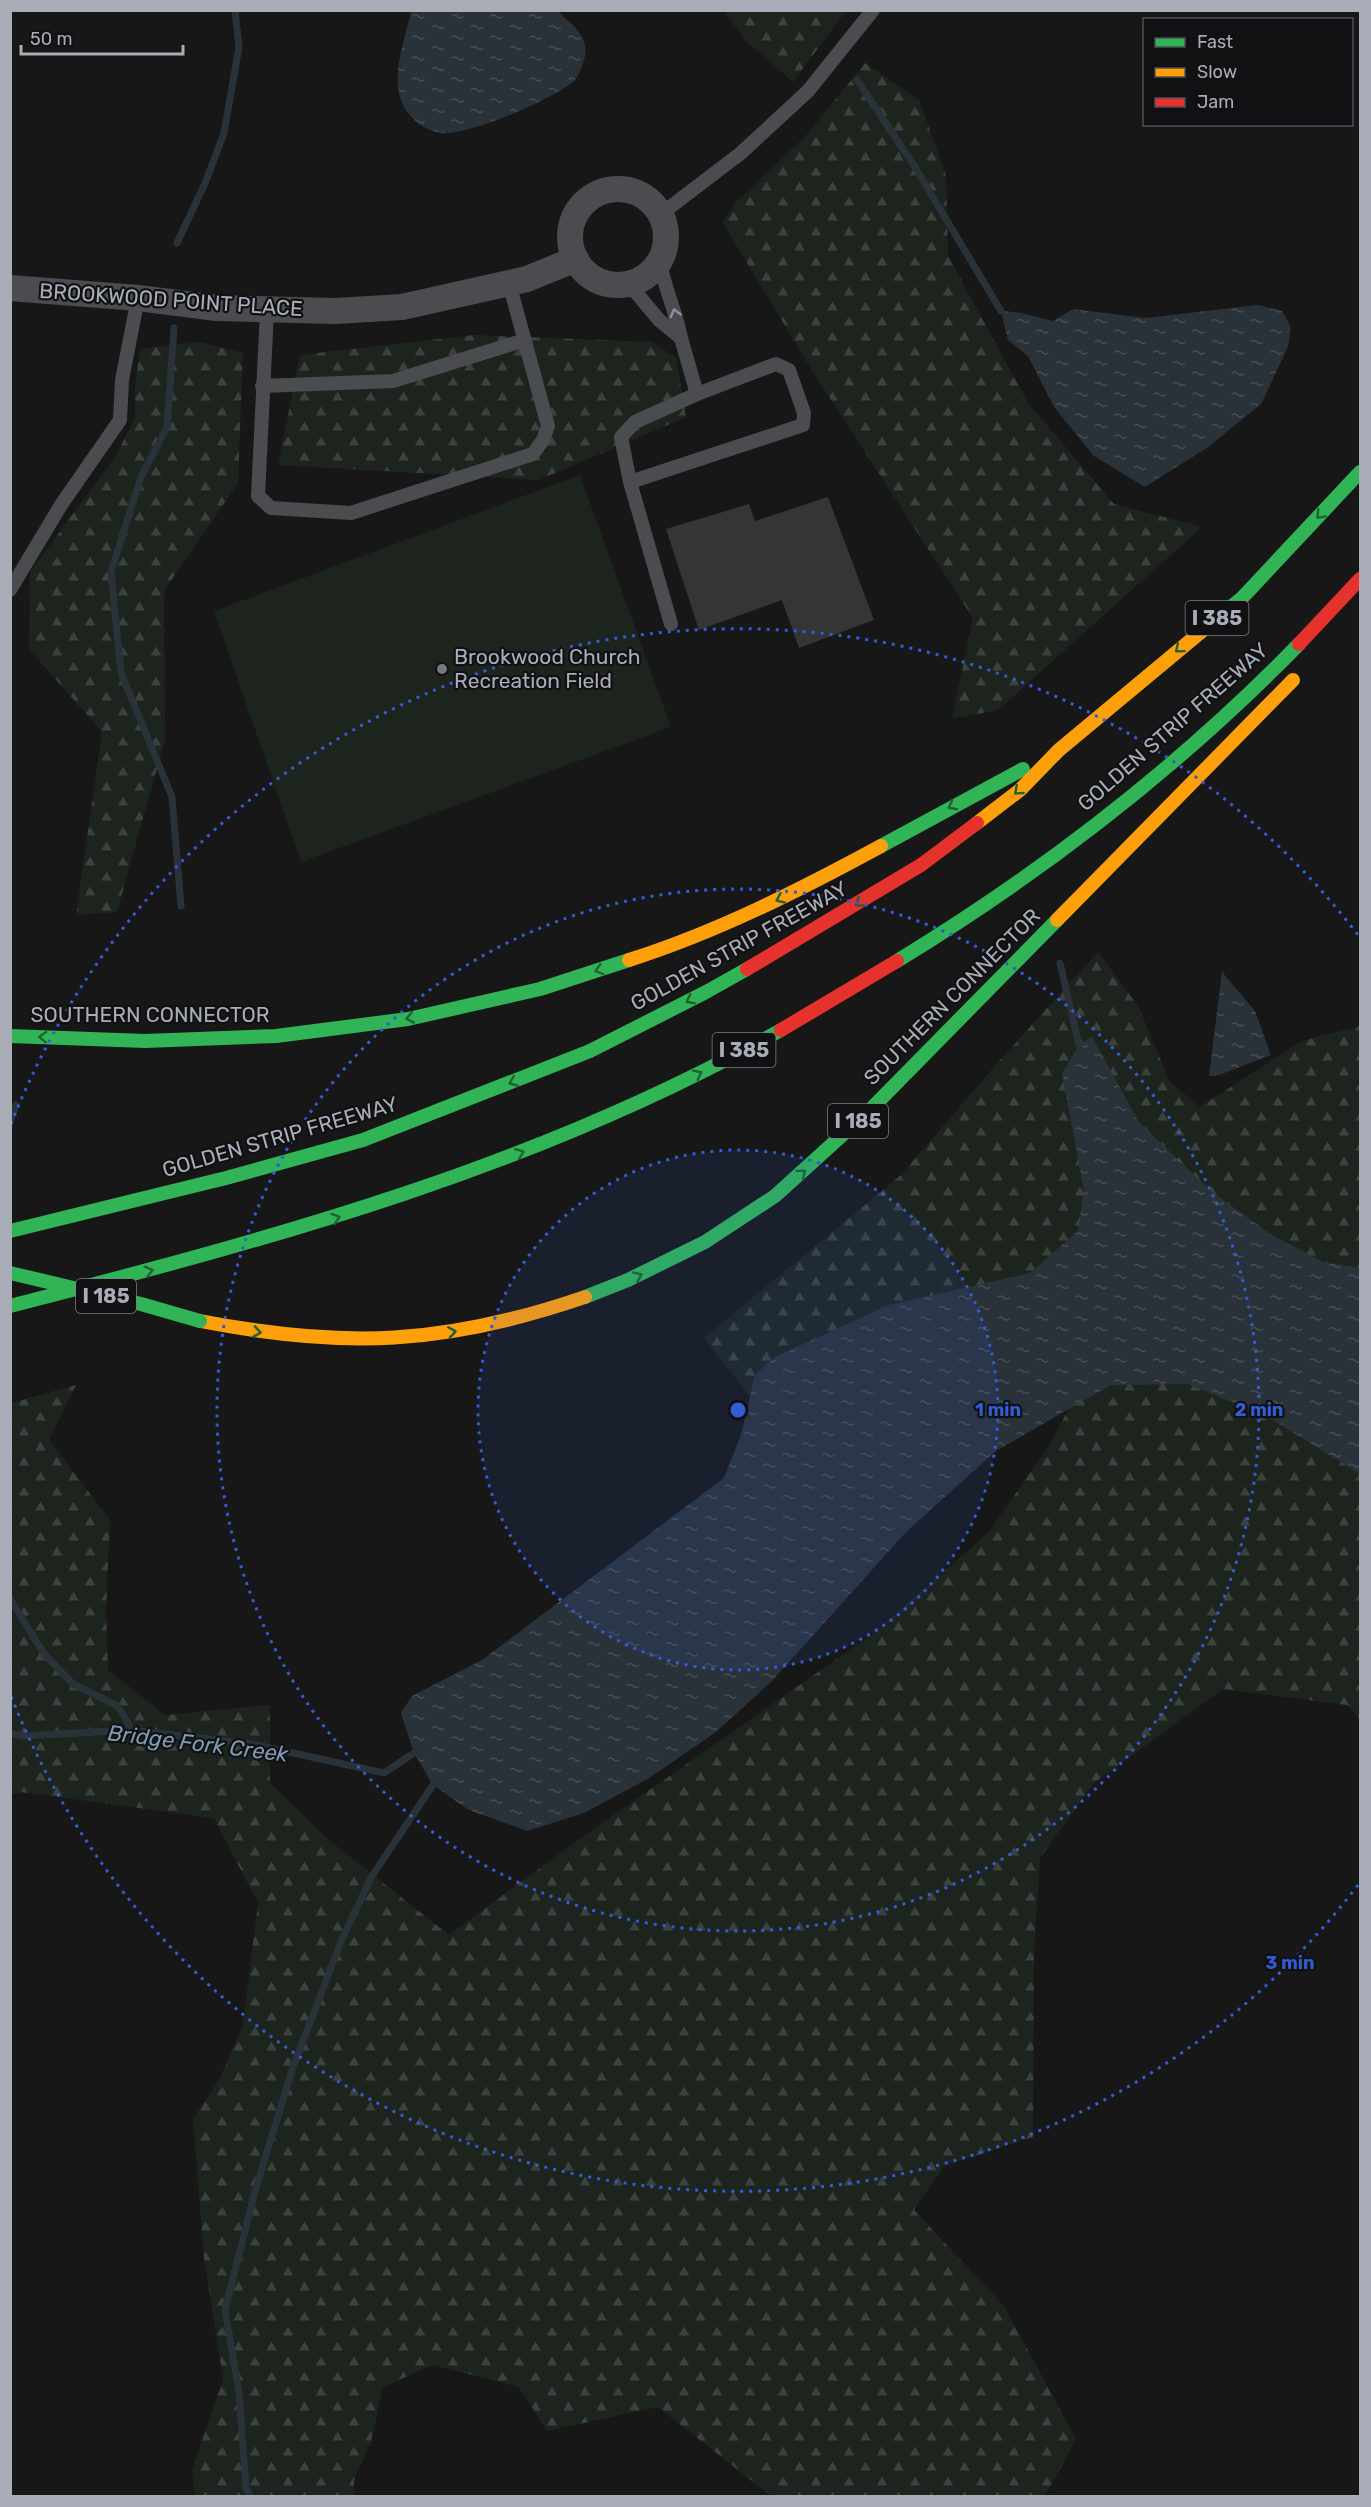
<svg xmlns="http://www.w3.org/2000/svg" width="1371" height="2507" viewBox="0 0 1371 2507" font-family="Rubik,sans-serif">
<style>
.forest{fill:url(#forest-firs)}
.pitch{fill:#1d241e}
.water{fill:url(#water-ripples)}
.lines{fill:none;stroke-linecap:round;stroke-linejoin:round}
.stream{stroke:#2a3239;stroke-width:7}
.building{fill:#353536}
.lane{stroke:#4b4c50;stroke-width:14}
.street{stroke:#4b4c50;stroke-width:26}
.fast{stroke:#30b455;stroke-width:14}
.slow{stroke:#ff9f0a;stroke-width:14}
.jam{stroke:#e5322d;stroke-width:14}
.fast-bridge{stroke:#30b455;stroke-width:14}
.oneway{stroke:#8c9099}
.oneway2{stroke:#206234}
.ring{fill:none;stroke:#325cd3;stroke-width:3;stroke-dasharray:3 6}
.poi-dot{fill:#757880;stroke:#111113;stroke-width:2}
.labels{text-anchor:middle;stroke-width:4.5;stroke-linejoin:round;paint-order:stroke}
.shield{fill:#111113;stroke:#7b7e86;stroke-width:1.5}
.shield-label{font-size:20px;font-weight:bold;fill:#a8adb8}
.street-label{font-size:21px;fill:#a8adb8;stroke:#111113}
.poi-label{font-size:21px;fill:#a8adb8;stroke:#111113;text-anchor:start}
.water-label{font-size:22px;font-style:italic;fill:#7f9bb3;stroke:#111113}
.centre{fill:#325cd3;stroke:#111113;stroke-width:3}
.ring-label{font-size:18px;text-anchor:middle;font-weight:bold;fill:#325cd3;stroke:#111113;stroke-width:4.5;stroke-linejoin:round;paint-order:stroke}
</style>
<defs>
<pattern id="forest-firs" width="22" height="20" patternUnits="userSpaceOnUse" patternTransform="scale(1.5)"><rect width="22" height="20" fill="#1d241e"/><path d="M5 1l3.5 6h-7zM16 11l3.5 6h-7z" fill="#3b413d"/></pattern>
<pattern id="water-ripples" width="26" height="14" patternUnits="userSpaceOnUse" patternTransform="scale(1.5)"><rect width="26" height="14" fill="#2a3239"/><path d="M2 4q2-2 4 0t4 0M15 11q2-2 4 0t4 0" fill="none" stroke="#464d54"/></pattern>
</defs>
<rect width="100%" height="100%" fill="#171717"/>
<g class="forest">
<polygon points="724,11 846,11 793,82 746,41"/>
<polygon points="865,63 919,100 946,175 948,256 1028,403 1114,504 1202,527 998,710 952,719 973,618 813,372 723,223 734,204 804,138"/>
<polygon points="474,335 652,342 676,358 686,417 539,480 278,465 300,355"/>
<polygon points="200,342 243,353 238,483 164,591 165,739 117,912 76,915 102,732 29,649 30,572 115,457 135,418 135,387 140,349"/>
<polygon points="1098,952 1138,1006 1170,1082 1200,1107 1302,1041 1360,1026 1360,1719 1347,1705 1223,1689 1094,1783 1040,1858 1034,1953 1033,2137 944,2166 914,2210 1004,2306 1076,2439 1045,2496 771,2496 658,2407 547,2431 519,2387 433,2365 383,2387 371,2442 354,2480 354,2496 195,2496 192,2470 223,2379 204,2258 193,2119 219,2080 243,2025 258,1903 214,1818 20,1792 11,1795 11,1403 76,1385 49,1440 110,1520 106,1611 108,1670 165,1715 270,1705 270,1783 330,1841 449,1935 578,1840 874,1633 988,1533 1048,1447 1078,1392 778,1432 704,1338 901,1175 1000,1060"/>
</g>
<polygon class="pitch" points="580,475 671,727 301,862 214,611"/>
<g class="water">
<path d="M411 11H558C569 23 589 35 585 55 584 62 579 75 575 80 556 98 466 137 441 133 423 130 407 117 401 100 391 72 406 38 411 11Z"/>
<polygon points="1258,305 1282,311 1291,327 1288,347 1261,404 1208,447 1145,487 1094,456 1054,407 1028,356 1008,340 1001,311 1022,313 1053,321 1073,309 1145,318"/>
<polygon points="1222,972 1255,1011 1271,1055 1219,1075 1209,1076"/>
<polygon points="1092,1037 1139,1122 1212,1192 1272,1235 1323,1262 1360,1268 1360,1474 1268,1417 1188,1384 1111,1385 996,1451 906,1532 771,1682 716,1732 649,1778 584,1813 527,1831 469,1810 433,1785 414,1753 401,1713 412,1696 482,1660 724,1478 741,1435 755,1375 775,1357 889,1305 1030,1273 1078,1231 1084,1190 1062,1074 1079,1045"/>
</g>
<g class="lines">
<g class="stream">
<polyline points="857,80 915,167 1001,311"/>
<polyline points="177,243 206,181 224,133 239,47 235,10"/>
<polyline points="174,328 167,427 141,477 111,572 121,673 172,797 181,906"/>
<polyline points="1060,963 1079,1045"/>
<polyline points="10,1122 16,1105"/>
<polyline points="10,1599 45,1655 73,1684 118,1706 132,1730"/>
<polyline points="10,1733 24,1736 132,1730 257,1745 384,1773 414,1753"/>
<polyline points="250,2496 246,2488 239,2392 225,2310 255,2191 293,2067 342,1939 372,1876 433,1785"/>
</g>
</g>
<polygon class="building" points="828,497 874,620 799,648 782,600 699,630 666,529 749,504 755,521"/>
<g class="lines">
<g class="lane">
<polyline points="661,214 741,153 808,91 873,10"/>
<path d="M629 284 659 320 681 338C676 312 665 289 660 263"/>
<polyline points="267,311 258,496 271,508 351,513 533,454 543,440 548,426 509,283"/>
<polyline points="681,338 697,394"/>
<polyline points="262,386 393,381 525,340"/>
<polyline points="630,482 803,425 804,413 789,370 776,364 697,394 635,422 621,437 630,482 671,624"/>
<polyline points="10,590 61,505 120,420 122,380 138,298"/>
</g>
<g class="street">
<circle cx="618" cy="237" r="48"/>
<polyline points="10,288 138,298 217,308 336,311 402,307 527,279 576,259"/>
</g>
<g class="fast">
<polyline points="1220,616 1242,598 1360,472"/>
<polyline points="881,846 1023,769"/>
<path d="M897 961C1043 872 1180 766 1299 644"/>
<polyline points="10,1036 145,1041 276,1036 408,1019 540,989 629,960"/>
<polyline points="10,1231 226,1178 363,1140 590,1051 706,992 747,969"/>
<polyline points="585,1297 628,1280 705,1242 775,1196 871,1109 1057,920"/>
<path d="M10 1306C279 1237 537 1167 781 1030"/>
</g>
<g class="slow">
<polyline points="977,823 1020,790 1059,750 1220,616"/>
<polyline points="1057,920 1293,680"/>
<path d="M629 960C717 932 800 890 881 846"/>
<path d="M200 1321C345 1349 445 1345 585 1297"/>
</g>
<g class="jam">
<polyline points="1299,644 1360,579"/>
<polyline points="747,969 921,865 977,823"/>
<polyline points="781,1030 897,961"/>
</g>
<polyline class="fast-bridge" points="10,1273 141,1304 200,1321"/>
</g>
<defs><path id="oneway-chevron" d="M-2-3.5L2.5 0L-2 3.5" fill="none" stroke-width="1.6" stroke-linecap="round" stroke-linejoin="round" transform="scale(1.5)"/></defs>
<use class="oneway" href="#oneway-chevron" transform="translate(675 313) rotate(-105)"/>
<g class="oneway2">
<use href="#oneway-chevron" transform="translate(1320 515) rotate(133)"/>
<use href="#oneway-chevron" transform="translate(1179 649) rotate(140)"/>
<use href="#oneway-chevron" transform="translate(1018 791) rotate(139)"/>
<use href="#oneway-chevron" transform="translate(952 806) rotate(152)"/>
<use href="#oneway-chevron" transform="translate(780 899) rotate(156)"/>
<use href="#oneway-chevron" transform="translate(859 903) rotate(148)"/>
<use href="#oneway-chevron" transform="translate(599 970) rotate(162)"/>
<use href="#oneway-chevron" transform="translate(690 1000) rotate(153)"/>
<use href="#oneway-chevron" transform="translate(410 1018) rotate(169)"/>
<use href="#oneway-chevron" transform="translate(43 1037) rotate(-178)"/>
<use href="#oneway-chevron" transform="translate(698 1074) rotate(-27)"/>
<use href="#oneway-chevron" transform="translate(513 1082) rotate(158)"/>
<use href="#oneway-chevron" transform="translate(520 1153) rotate(-21)"/>
<use href="#oneway-chevron" transform="translate(802 1173) rotate(-40)"/>
<use href="#oneway-chevron" transform="translate(336 1218) rotate(-18)"/>
<use href="#oneway-chevron" transform="translate(149 1271) rotate(-14)"/>
<use href="#oneway-chevron" transform="translate(638 1276) rotate(-24)"/>
<use href="#oneway-chevron" transform="translate(257 1332) rotate(9)"/>
<use href="#oneway-chevron" transform="translate(452 1332) rotate(-9)"/>
</g>
<circle cx="738" cy="1410" r="260" fill="#325cd3" fill-opacity=".12"/>
<g class="ring">
<circle cx="738" cy="1410" r="260"/>
<circle cx="738" cy="1410" r="521"/>
<path d="M1358 1885A781 781 0 0 1 11 1696M11 1124A781 781 0 0 1 1358 935"/>
</g>
<circle class="poi-dot" cx="442" cy="669" r="6"/>
<g class="labels">
<g class="shield">
<rect x="1185.5" y="601" width="63" height="34" rx="4.5"/>
<rect x="712.5" y="1033" width="63" height="34" rx="4.5"/>
<rect x="828" y="1104" width="60" height="34" rx="4.5"/>
<rect x="76" y="1279" width="60" height="34" rx="4.5"/>
</g>
<g class="shield-label">
<text x="1217" y="625">I 385</text>
<text x="744" y="1057">I 385</text>
<text x="858" y="1128">I 185</text>
<text x="106" y="1303">I 185</text>
</g>
<g class="street-label">
<text transform="translate(171 300) rotate(4)" y="7">BROOKWOOD POINT PLACE</text>
<text transform="translate(1173 727) rotate(-41)" y="7">GOLDEN STRIP FREEWAY</text>
<text transform="translate(739 946) rotate(-29)" y="7">GOLDEN STRIP FREEWAY</text>
<text transform="translate(952 997) rotate(-45)" y="7">SOUTHERN CONNECTOR</text>
<text x="150" y="1022">SOUTHERN CONNECTOR</text>
<text transform="translate(280 1137) rotate(-16)" y="7">GOLDEN STRIP FREEWAY</text>
</g>
<g class="poi-label">
<text x="454" y="664">Brookwood Church<tspan x="454" dy="24">Recreation Field</tspan></text>
</g>
<g class="water-label">
<text transform="translate(198 1743) rotate(7)" y="8">Bridge Fork Creek</text>
</g>
</g>
<circle cx="738" cy="1410" r="9" class="centre"/>
<g class="ring-label">
<text x="998" y="1416">1 min</text>
<text x="1259" y="1416">2 min</text>
<text x="1290" y="1969">3 min</text>
</g>
<rect width="1371" height="2507" fill="none" stroke="#a8adb8" stroke-width="24"/>
<rect x="1143" y="18" width="210" height="108" fill="#111113" stroke="#4d4f55" stroke-width="1.5"/>
<rect x="1155" y="38" width="30" height="9" fill="#30b455" stroke="#4d4f55" stroke-width="1.5"/>
<text x="1197" y="48" font-size="18" fill="#a8adb8">Fast</text>
<rect x="1155" y="68" width="30" height="9" fill="#ff9f0a" stroke="#4d4f55" stroke-width="1.5"/>
<text x="1197" y="78" font-size="18" fill="#a8adb8">Slow</text>
<rect x="1155" y="98" width="30" height="9" fill="#e5322d" stroke="#4d4f55" stroke-width="1.5"/>
<text x="1197" y="108" font-size="18" fill="#a8adb8">Jam</text>
<path d="M21 45v9h162v-9" fill="none" stroke="#a8adb8" stroke-width="3"/>
<text x="30" y="45" font-size="18" fill="#a8adb8" stroke="#111113" stroke-width="4.5" paint-order="stroke">50 m</text>
</svg>
